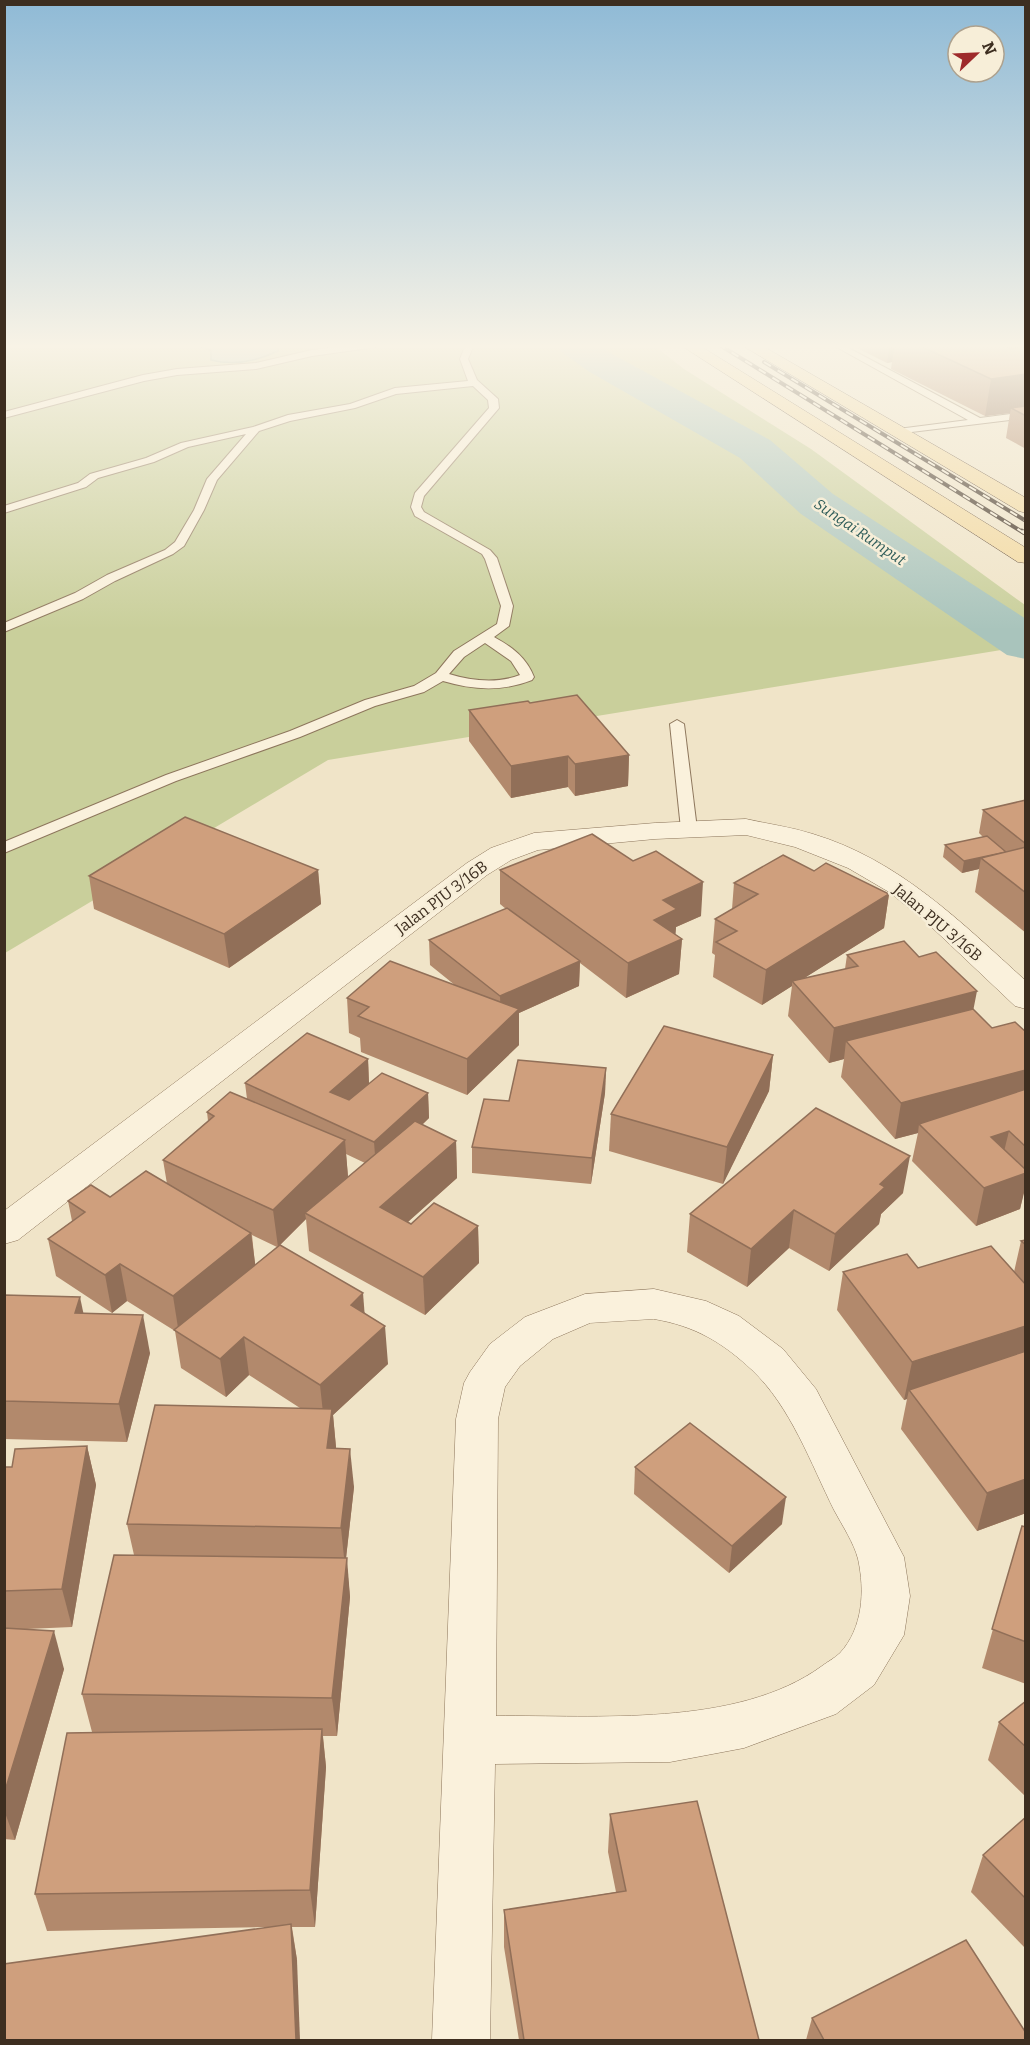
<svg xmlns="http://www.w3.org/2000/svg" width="1030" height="2045" viewBox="0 0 1030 2045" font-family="Bitter,serif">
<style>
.green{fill:#c9cf9b}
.water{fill:#a9c4bc;stroke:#6f938a;stroke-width:1.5}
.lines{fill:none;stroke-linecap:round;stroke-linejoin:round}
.river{fill:#a9c4bc;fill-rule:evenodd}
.service-casing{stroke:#8d765c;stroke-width:2}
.minor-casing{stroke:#8d765c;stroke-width:1}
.primary-casing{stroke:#5b4430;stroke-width:1}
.service{fill:#faf1dc;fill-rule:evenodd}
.minor{fill:#faf1dc;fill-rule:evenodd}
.primary{fill:#f3d9a0;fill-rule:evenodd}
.rail-far1-casing{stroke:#3d2e20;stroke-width:4}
.rail-casing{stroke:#3d2e20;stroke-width:4.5}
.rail-far1{stroke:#f7eed8;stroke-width:2;stroke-dasharray:8;stroke-linecap:butt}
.rail{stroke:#f7eed8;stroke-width:3;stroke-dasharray:10;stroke-linecap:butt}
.wall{fill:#b2896c;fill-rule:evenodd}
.shaded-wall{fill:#916f58}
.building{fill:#cf9f7d;stroke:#916f58;stroke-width:1.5}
.labels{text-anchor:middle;stroke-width:5;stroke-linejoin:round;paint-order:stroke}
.far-water-label{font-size:15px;font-style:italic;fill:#2f5d5a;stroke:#f7eed8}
.street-label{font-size:16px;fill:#3d2e20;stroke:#f7eed8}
</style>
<rect width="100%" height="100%" fill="#f0e4c8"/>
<polygon class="green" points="4,344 652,344 684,369 811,449 1025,605 1025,646 328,760 5,953"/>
<path class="water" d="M192 344H278V351C257 361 234 366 211 360V350Z"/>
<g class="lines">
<polygon class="river" points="557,344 598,344 614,355 770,440 833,494 1026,619 1026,659 1007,655 801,514 740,458 588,371 562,352"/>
<defs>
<g id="service">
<polygon points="361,344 380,344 376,347 312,356 256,369 177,375 144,381 4,418 4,412 143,375 177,369 256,363 312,350"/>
<path d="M466 344H474L468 359 477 380 498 399 499 408 424 496 421 507 424 512 490 550 497 558 513 606 509 626 494 637C512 647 526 657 534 677L532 680C502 692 473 690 443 681L424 692 375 706 300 737 176 781 4 853V842L166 775 290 731 365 700 414 686 436 673 454 651 497 624 501 606 485 559 482 554 415 516 411 507 415 493 489 408 488 400 473 386 396 394 355 408 290 421 259 431 217 480 204 510 184 546 173 554 115 581 83 599 4 632V623L75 593 107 575 165 550 175 542 194 510 207 479 246 434 188 447 154 462 98 478 86 487 4 513V506L78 483 90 474 146 458 181 443 253 427 288 415 350 404 395 388 468 381 460 359ZM485 643 511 661 520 675C497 684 472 681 449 674L464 657Z"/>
<polygon points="831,344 841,344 980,418 1026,412 1026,418 895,434 893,432 898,429 968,420"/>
<polygon points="677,720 684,724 697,829 689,834 681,829 670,724"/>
</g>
<g id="minor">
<path d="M746 819C768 824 791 827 813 834 899 860 961 922 1026 981V1009L1015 1006 924 920 889 892 848 868 795 847 746 835 655 839 538 850 511 860 487 875 18 1240 4 1244V1211L467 863 491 848 534 833 655 823Z"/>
<path d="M654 1289 706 1301 739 1316 783 1349 816 1389 904 1557 910 1596 904 1635 874 1685 836 1714 744 1748 670 1762 495 1764 490 2040H432L456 1419 464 1383 470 1372 490 1344 525 1317 585 1294ZM654 1319C695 1326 722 1342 752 1370 791 1407 811 1464 834 1510 842 1525 854 1543 858 1559 865 1591 863 1628 840 1653 835 1658 827 1662 822 1666 737 1728 596 1715 496 1716L498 1419 505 1387 520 1366 553 1339 590 1323Z"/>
</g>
<g id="primary">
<polygon points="679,344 697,344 1026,548 1026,563 1018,562"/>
<polygon points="740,344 759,344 1026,498 1026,513 1019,511"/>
</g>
</defs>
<use href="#service" class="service-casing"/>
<use href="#minor" class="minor-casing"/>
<use href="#primary" class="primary-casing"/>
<use href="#service" class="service"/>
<use href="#minor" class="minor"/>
<use href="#primary" class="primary"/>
<defs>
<g id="rail-far1">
<polyline points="718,344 1024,533"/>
<polyline points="764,362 1026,521"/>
</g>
<polyline id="rail" points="1022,531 1026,534"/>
</defs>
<use href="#rail-far1" class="rail-far1-casing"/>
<use href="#rail" class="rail-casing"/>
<use href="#rail-far1" class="rail-far1"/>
<use href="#rail" class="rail"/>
</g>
<g class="wall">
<polygon points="849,344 1026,344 1026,449 1006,438 1010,413 985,416 891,369 892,362 887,363"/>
<polygon points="530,703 629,755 628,786 575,796 568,787 511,798 469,741 469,710"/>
<polygon points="1026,800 1026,933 975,892 979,869 962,873 943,857 945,845 983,837 979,833 983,810"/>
<polygon points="318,870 321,904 229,968 94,909 89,876"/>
<polygon points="500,870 701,916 676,927 675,934 682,939 679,974 626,998 580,963 579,986 519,1013 519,1045 467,1095 361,1052 360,1038 349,1033 347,998 456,986 430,965 429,940 506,909 500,904"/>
<polygon points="814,871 889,894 884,928 804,978 845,969 847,955 973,1010 992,1028 1026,1032 1026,1192 1024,1191 1020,1209 976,1226 912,1161 918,1133 895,1139 841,1077 844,1059 829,1063 788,1016 792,986 762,1005 713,977 715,955 712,953 715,919 732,909 734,883"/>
<polygon points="773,1055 769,1091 723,1184 609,1151 611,1114"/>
<path d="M368 1059 369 1083 428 1093 429 1118 422 1125 456 1141 457 1178 408 1222 411 1224 478 1226 479 1263 425 1315 309 1251 306 1219 279 1246 365 1313 388 1364 333 1415 336 1448 354 1487 346 1558 350 1597 337 1736H323L326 1767 315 1927H292L297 1960 264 1927 47 1931 35 1894 92 1732 82 1694 134 1555 127 1524 300 1408 249 1375 226 1397 181 1368 175 1331 127 1301 112 1313 56 1276 48 1239 72 1221 68 1201 110 1197 167 1184 163 1160 208 1121 207 1112 247 1099 245 1083ZM346 1154 365 1163 348 1177ZM252 1235 277 1247 255 1265Z"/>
<polygon points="606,1068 605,1093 591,1184 472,1173 472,1147 509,1101"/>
<polygon points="903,1193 881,1214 879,1224 829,1271 789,1248 747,1287 687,1252 690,1214"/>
<polygon points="1026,1240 1026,1513 977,1531 901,1429 907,1399 904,1400 837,1310 843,1272 1014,1272 1021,1241"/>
<polygon points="4,1295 84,1314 150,1353 127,1442 4,1439"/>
<polygon points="87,1446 96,1485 72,1627 27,1629 64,1669 15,1840 4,1839 4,1467 12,1467"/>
<polygon points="635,1467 782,1524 729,1573 634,1494"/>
<polygon points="1022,1526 1026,1527 1026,1684 982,1668"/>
<polygon points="1026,1701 1026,1797 988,1760 999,1722"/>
<polygon points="610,1814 759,2040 519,2040 504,1947 504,1910 616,1892 608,1852"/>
<polygon points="1026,1817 1026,1949 971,1892 983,1855"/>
<polygon points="812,2018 1026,2040 806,2040"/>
</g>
<g class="shaded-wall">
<polygon points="890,344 895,344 892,362 887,363"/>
<polygon points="996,344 1024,344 1018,374"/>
<polygon points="1026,374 1026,410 1011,408 1010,413 985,416 991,379"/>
<polygon points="629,755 628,786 575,796 575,764"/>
<polygon points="568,756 568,787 511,798 511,766"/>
<polygon points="1006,852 981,858 979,869 962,873 964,861"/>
<polygon points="318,870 321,904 229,968 224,934"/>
<polygon points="703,882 701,916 676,927 675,942 682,939 679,974 626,998 628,963 663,900"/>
<polygon points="889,894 884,928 795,984 792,981 792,986 762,1005 766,970"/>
<polygon points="580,961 579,986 519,1013 519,1045 467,1095 467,1059 501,1021 500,996"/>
<polygon points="977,991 970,1027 846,1041 844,1059 829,1063 834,1028"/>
<polygon points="773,1055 769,1091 723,1184 727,1147"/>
<polygon points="368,1059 369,1085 332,1117 330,1092"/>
<polygon points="606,1068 605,1093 591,1184 592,1158"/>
<polygon points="1026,1070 1026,1104 919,1124 918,1133 895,1139 901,1103"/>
<polygon points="428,1093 429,1118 376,1168 374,1142"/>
<polygon points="1009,1131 1000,1168 991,1137"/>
<polygon points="345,1140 348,1177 305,1213 306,1219 278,1247 273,1210"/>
<polygon points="456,1141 457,1178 383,1244 380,1207"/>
<polygon points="910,1156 903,1193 881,1214 879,1224 829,1271 835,1234 880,1184"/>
<polygon points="1026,1173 1026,1185 1020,1209 976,1226 984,1188"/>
<polygon points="794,1210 789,1248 747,1287 751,1249"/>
<polygon points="478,1226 479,1263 425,1315 423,1277"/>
<polygon points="251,1233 256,1270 179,1334 173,1296"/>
<polygon points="120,1264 127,1301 112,1313 105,1275"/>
<polygon points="363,1293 366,1331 351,1305"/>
<polygon points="80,1297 88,1335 75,1313"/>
<polygon points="143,1315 150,1353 127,1442 119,1404"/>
<polygon points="385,1326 388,1364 333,1415 336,1447 331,1487 320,1385"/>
<polygon points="1026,1326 1026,1361 909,1390 907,1399 904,1400 912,1362"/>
<polygon points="244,1337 249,1375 226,1397 220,1359"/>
<polygon points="87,1446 96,1485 72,1627 62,1589"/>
<polygon points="350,1449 354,1487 345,1567 341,1528"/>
<polygon points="1026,1479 1026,1513 977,1531 987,1493"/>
<polygon points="786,1497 782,1524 729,1573 732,1546"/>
<polygon points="347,1558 350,1597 337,1736 332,1698"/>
<polygon points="54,1631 64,1669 15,1840 4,1810 4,1794"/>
<polygon points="322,1729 326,1767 315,1927 310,1890"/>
<polygon points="291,1924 297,1960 300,2040 296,2040"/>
</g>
<g class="building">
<polygon points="916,344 998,344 1011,349 1026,347 1026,374 991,379"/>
<polygon points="1026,406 1026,416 1011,408"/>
<polygon points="577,695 629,755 575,764 568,756 511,766 469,710 528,701 530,703"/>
<polygon points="1026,800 1026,844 983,810"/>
<polygon points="185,817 318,870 224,934 89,876"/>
<polygon points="592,834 633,861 656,851 703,882 663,900 677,909 654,920 682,939 628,963 500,870"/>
<polygon points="987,836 1006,852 964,861 945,845"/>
<polygon points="1026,847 1026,893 981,858"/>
<polygon points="783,855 814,871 826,863 889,894 766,970 716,942 737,931 715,919 758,894 734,883"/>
<polygon points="507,908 580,961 500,996 429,940"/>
<polygon points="904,941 919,957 936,952 977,991 834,1028 792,981 858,966 847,955"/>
<polygon points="390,961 519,1009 467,1059 358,1016 369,1007 347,998"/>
<polygon points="973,1009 992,1028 1015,1022 1026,1032 1026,1070 901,1103 846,1041"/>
<polygon points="664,1026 773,1055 727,1147 611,1114"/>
<polygon points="307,1033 368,1059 330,1092 349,1100 382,1073 428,1093 374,1142 245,1083"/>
<polygon points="518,1060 606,1068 592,1158 472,1147 484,1099 509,1101"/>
<polygon points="1026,1089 1026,1147 1009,1131 991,1137 1026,1170 1026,1173 984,1188 919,1124"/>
<polygon points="230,1092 345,1140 273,1210 163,1160 214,1116 207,1112"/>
<polygon points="816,1108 910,1156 880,1184 885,1187 835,1234 794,1210 751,1249 690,1214"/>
<polygon points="415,1121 456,1141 380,1207 411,1224 434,1203 478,1226 423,1277 305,1213"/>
<polygon points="146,1171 251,1233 173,1296 120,1264 105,1275 48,1239 85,1212 68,1201 91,1185 110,1197"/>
<polygon points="1026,1240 1026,1245 1021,1241"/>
<polygon points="280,1245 363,1293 351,1305 385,1326 320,1385 244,1337 220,1359 174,1330"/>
<polygon points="991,1246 1026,1285 1026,1326 912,1362 843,1272 907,1254 918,1268"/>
<polygon points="4,1295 80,1297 75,1313 143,1315 119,1404 4,1401"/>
<polygon points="1026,1351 1026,1479 987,1493 909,1390"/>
<polygon points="155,1405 332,1409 327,1448 350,1449 341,1528 127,1524"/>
<polygon points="690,1423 786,1497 732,1546 635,1467"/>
<polygon points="87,1446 62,1589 4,1591 4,1467 12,1467 15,1449"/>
<polygon points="1022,1526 1026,1527 1026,1642 992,1629"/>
<polygon points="114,1555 347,1558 332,1698 82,1694"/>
<polygon points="4,1628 54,1631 4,1794"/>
<polygon points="1026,1701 1026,1747 999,1722"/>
<polygon points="322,1729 310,1890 35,1894 67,1733"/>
<polygon points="697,1801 759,2040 524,2040 504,1910 626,1891 610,1814"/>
<polygon points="1026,1817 1026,1899 983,1855"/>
<polygon points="291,1924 296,2040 4,2040 4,1964"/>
<polygon points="966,1940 1026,2033 1026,2040 824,2040 812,2018"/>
</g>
<linearGradient id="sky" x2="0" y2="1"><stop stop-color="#8fbad6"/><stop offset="0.55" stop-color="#f8f3e6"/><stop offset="1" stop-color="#f8f3e6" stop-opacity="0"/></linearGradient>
<rect width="1030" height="630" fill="url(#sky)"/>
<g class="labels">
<g class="far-water-label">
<text transform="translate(860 532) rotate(34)" y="5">Sungai Rumput</text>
</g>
<g class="street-label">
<text transform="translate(441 897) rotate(-37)" y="6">Jalan PJU 3/16B</text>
<text transform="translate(938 922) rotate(40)" y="6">Jalan PJU 3/16B</text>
</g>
</g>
<rect width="1030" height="2045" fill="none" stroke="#3d2e20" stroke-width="12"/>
<g transform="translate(976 54) rotate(67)"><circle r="28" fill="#f7eed8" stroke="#ada18e" stroke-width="1.5"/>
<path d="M0-4.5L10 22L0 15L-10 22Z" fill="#9e2a2b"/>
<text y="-9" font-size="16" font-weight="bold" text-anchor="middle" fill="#3d2e20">N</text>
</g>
</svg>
